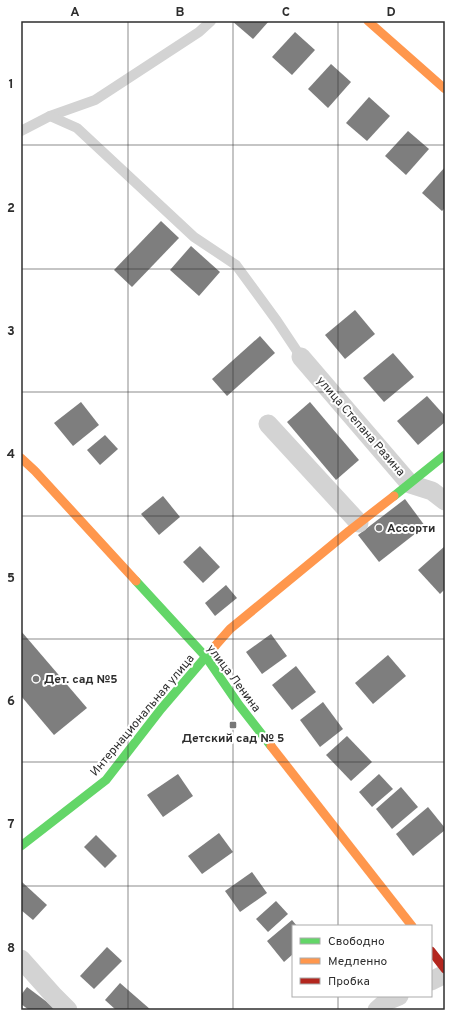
<svg xmlns="http://www.w3.org/2000/svg" width="466" height="1031" viewBox="0 0 466 1031" font-family="Overpass,sans-serif">
<style>
.building{fill:#7e7e7e}
.lines{fill:none;stroke-linecap:round;stroke-linejoin:round}
.lane{stroke:#d3d3d3;stroke-width:10}
.street{stroke:#d3d3d3;stroke-width:19}
.fast{stroke:#63d668;stroke-width:9}
.slow{stroke:#ff974d;stroke-width:9}
.jam{stroke:#b3261e;stroke-width:9}
.grid{fill:none;stroke:#2e2e2e;stroke-width:1;stroke-opacity:0.55}
.poi-dot{fill:#777;stroke:#fff;stroke-width:1.5}
.labels{text-anchor:middle;stroke-width:4;stroke-linejoin:round;paint-order:stroke}
.street-label{font-size:12px;fill:#2e2e2e;stroke:#fff}
.poi-label{font-size:12px;font-weight:bold;fill:#2e2e2e;stroke:#fff;text-anchor:start}
.neatline{fill:none;stroke:#2e2e2e;stroke-width:1.5}
.grid-label{font-size:13px;text-anchor:middle;font-weight:bold;fill:#2e2e2e}
</style>
<rect width="100%" height="100%" fill="#fff"/>
<g class="building">
<polygon points="232,21 269,21 253,39"/>
<polygon points="295,32 315,50 292,75 272,57"/>
<polygon points="331,64 351,82 328,108 308,89"/>
<polygon points="369,97 390,116 367,141 346,123"/>
<polygon points="408,131 429,149 406,175 385,156"/>
<polygon points="445,167 445,208 442,211 422,193"/>
<polygon points="161,221 179,238 132,287 114,270"/>
<polygon points="191,246 220,272 199,296 170,270"/>
<polygon points="355,310 375,334 345,359 325,335"/>
<polygon points="260,336 275,353 227,396 212,379"/>
<polygon points="393,353 414,377 384,402 363,378"/>
<polygon points="427,396 445,416 445,422 418,445 397,421"/>
<polygon points="81,402 99,425 73,446 54,423"/>
<polygon points="310,402 359,460 336,480 287,422"/>
<polygon points="105,435 118,449 100,465 87,450"/>
<polygon points="163,496 180,517 159,535 141,514"/>
<polygon points="405,499 425,526 379,562 358,535"/>
<polygon points="200,546 220,567 203,583 183,562"/>
<polygon points="445,546 445,589 440,594 418,570"/>
<polygon points="226,585 237,598 215,616 205,603"/>
<polygon points="21,631 87,708 54,735 21,696"/>
<polygon points="271,634 287,656 262,674 246,652"/>
<polygon points="388,655 406,676 373,704 355,683"/>
<polygon points="296,666 316,692 292,710 272,685"/>
<polygon points="323,702 343,729 320,747 300,720"/>
<polygon points="347,736 372,762 351,781 326,755"/>
<polygon points="178,774 193,796 163,817 147,795"/>
<polygon points="379,774 393,789 372,807 359,792"/>
<polygon points="401,787 418,807 392,829 376,809"/>
<polygon points="428,807 445,828 445,830 413,856 396,834"/>
<polygon points="219,833 233,852 202,874 188,856"/>
<polygon points="96,835 117,856 105,868 84,847"/>
<polygon points="252,872 267,893 240,912 225,891"/>
<polygon points="22,882 47,905 33,920 21,910"/>
<polygon points="276,901 288,914 268,932 256,919"/>
<polygon points="292,920 297,926 293,926 293,954 284,962 267,941"/>
<polygon points="107,947 122,961 94,989 80,976"/>
<polygon points="120,983 151,1010 116,1010 105,1000"/>
<polygon points="27,987 55,1008 54,1010 29,1010 21,1004 21,995"/>
</g>
<g class="lines">
<g class="lane">
<polyline points="50,116 95,100 199,32 211,21"/>
<polyline points="21,131 50,116 77,128 194,237 236,265 277,321 301,357"/>
</g>
<g class="street">
<polyline points="301,357 410,484 432,491 445,501"/>
<polyline points="268,424 359,523"/>
<polyline points="21,959 54,996 68,1010"/>
<polyline points="431,981 445,974"/>
<polyline points="377,1010 387,1001 399,996"/>
</g>
<g class="fast">
<polyline points="394,496 445,455"/>
<polyline points="136,581 206,657 239,705 271,746"/>
<polyline points="21,846 106,780 161,709 215,646"/>
</g>
<g class="slow">
<polyline points="368,21 445,89"/>
<polyline points="21,458 35,471 136,581"/>
<polyline points="215,646 230,629 349,531 394,496"/>
<polyline points="271,746 412,926"/>
</g>
<polyline class="jam" points="431,951 445,969"/>
</g>
<path class="grid" d="M128 21V1010M233 21V1010M338 21V926M21 145H445M21 269H445M21 392H445M21 516H445M21 639H445M21 762H445M21 886H445M338 996V1010"/>
<g class="poi-dot">
<circle cx="379" cy="528" r="4"/>
<circle cx="36" cy="679" r="4"/>
<rect x="229" y="721" width="8" height="8" rx="2"/>
</g>
<g class="labels">
<g class="street-label">
<text transform="translate(361 426) rotate(49)" y="4">улица Степана Разина</text>
<text transform="translate(234 678) rotate(53)" y="4">улица Ленина</text>
<text transform="translate(142 715) rotate(-50)" y="4">Интернациональная улица</text>
</g>
<g class="poi-label">
<text x="387" y="532">Ассорти</text>
<text x="44" y="683">Дет. сад №5</text>
<text x="233" y="742" text-anchor="middle">Детский сад № 5</text>
</g>
</g>
<rect width="466" height="1031" fill="none" stroke="#ffffff" stroke-width="44"/>
<rect x="292" y="925" width="140" height="72" fill="#ffffff" stroke="#ababab"/>
<rect x="300" y="938" width="20" height="6" fill="#63d668" stroke="#ababab"/>
<text x="328" y="945" font-size="12" fill="#2e2e2e">Свободно</text>
<rect x="300" y="958" width="20" height="6" fill="#ff974d" stroke="#ababab"/>
<text x="328" y="965" font-size="12" fill="#2e2e2e">Медленно</text>
<rect x="300" y="978" width="20" height="6" fill="#b3261e" stroke="#ababab"/>
<text x="328" y="985" font-size="12" fill="#2e2e2e">Пробка</text>
<rect x="22" y="22" width="422" height="987" class="neatline"/>
<g class="grid-label">
<text x="75" y="16">A</text>
<text x="180" y="16">B</text>
<text x="286" y="16">C</text>
<text x="391" y="16">D</text>
<text x="11" y="88">1</text>
<text x="11" y="212">2</text>
<text x="11" y="335">3</text>
<text x="11" y="458">4</text>
<text x="11" y="582">5</text>
<text x="11" y="705">6</text>
<text x="11" y="828">7</text>
<text x="11" y="952">8</text>
</g>
</svg>
